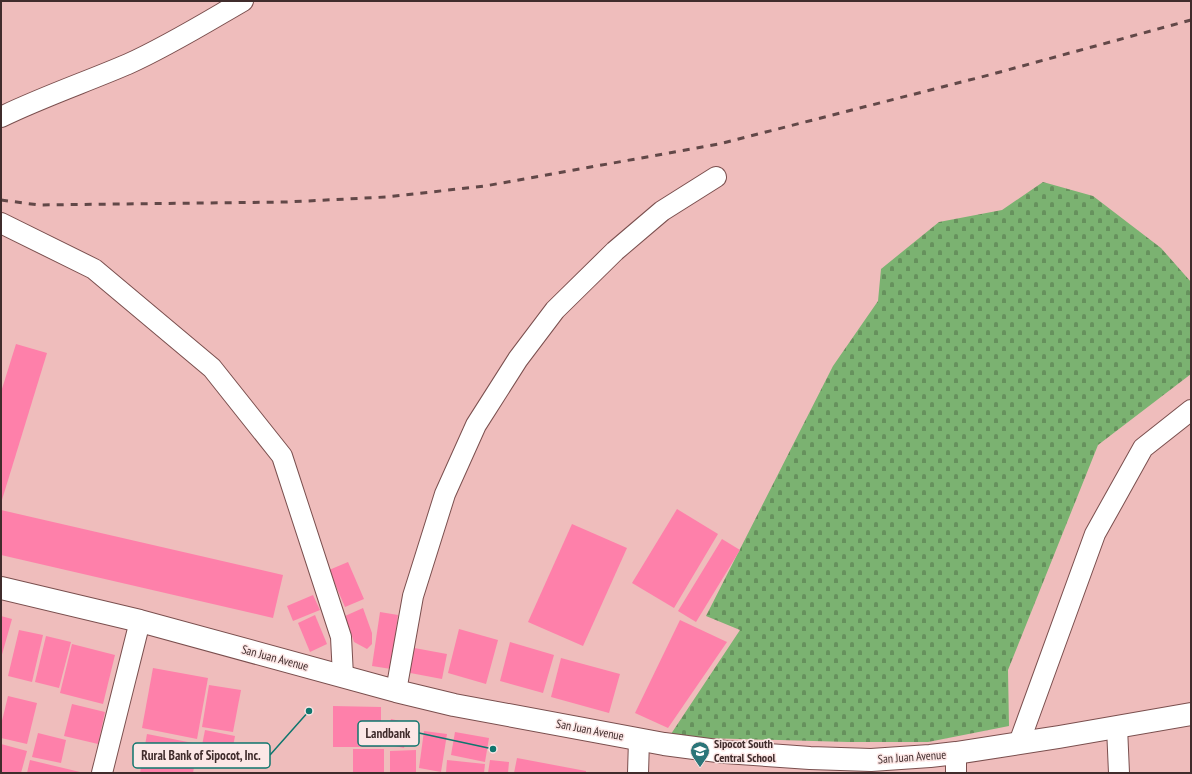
<svg xmlns="http://www.w3.org/2000/svg" width="1192" height="774" viewBox="0 0 1192 774" font-family="'PT Sans Narrow',sans-serif">
<style>
.cemetery{fill:url(#cemetery-stones)}
.building{fill:#fe80aa}
.lines{fill:none;stroke-linecap:round;stroke-linejoin:round}
.minor-casing{stroke:#7a4f4e;stroke-width:22}
.trunk-casing{stroke:#7a4f4e;stroke-width:24}
.minor{stroke:#fff;stroke-width:20}
.trunk{stroke:#fff;stroke-width:22}
.rail{stroke:#624848;stroke-width:3;stroke-dasharray:7 7;stroke-linecap:butt}
.labels{text-anchor:middle;stroke-width:3;stroke-linejoin:round;paint-order:stroke}
.street-label{font-size:12px;fill:#402c2c;stroke:#fce7e6}
.poi-label{font-size:12px;font-weight:bold;fill:#402c2c;stroke:#fce7e6;text-anchor:start}
.leader{fill:none;stroke:#0f766e;stroke-width:1.5}
.callout-dot{fill:#0f766e;stroke:#fce7e6;stroke-width:1.5}
.callout{fill:#fce7e6;stroke:#0f766e;stroke-width:1.5}
.callout-label{font-size:13px;text-anchor:middle;font-weight:bold;fill:#402c2c}
</style>
<defs>
<pattern id="cemetery-stones" width="16" height="16" patternUnits="userSpaceOnUse"><rect width="16" height="16" fill="#7bb271"/><path d="M2 7V4a2 2 0 0 1 4 0v3zM10 15v-3a2 2 0 0 1 4 0v3z" fill="#66915d"/></pattern>
</defs>
<rect width="100%" height="100%" fill="#efbdbc"/>
<polygon class="cemetery" points="1043,182 1093,196 1161,248 1191,282 1191,374 1098,445 1008,670 1009,726 928,742 848,742 669,737 740,630 706,616 833,366 878,301 881,269 939,222 1002,210"/>
<g class="building">
<polygon points="16,344 47,353 1,503 1,392"/>
<polygon points="677,509 718,534 674,608 632,583"/>
<polygon points="1,510 283,575 273,618 1,555"/>
<polygon points="572,524 627,548 583,646 528,622"/>
<polygon points="722,539 740,550 696,622 678,611"/>
<polygon points="348,562 364,599 345,607 329,570"/>
<polygon points="313,595 320,610 293,621 287,606"/>
<polygon points="363,608 372,633 372,644 367,649 354,642 345,616"/>
<polygon points="380,612 398,615 391,669 372,666"/>
<polygon points="315,615 327,644 310,652 298,623"/>
<polygon points="1,616 12,619 1,658"/>
<polygon points="680,620 727,642 668,728 635,713"/>
<polygon points="459,629 498,640 486,684 448,673"/>
<polygon points="19,630 43,635 32,682 8,676"/>
<polygon points="46,636 71,642 59,688 35,682"/>
<polygon points="510,642 554,655 543,693 500,681"/>
<polygon points="72,644 115,655 103,704 60,693"/>
<polygon points="409,647 447,654 442,679 405,672"/>
<polygon points="561,658 620,674 609,713 551,697"/>
<polygon points="153,668 208,678 197,739 142,728"/>
<polygon points="209,685 241,690 233,732 202,727"/>
<polygon points="8,696 37,703 27,744 1,738 1,725"/>
<polygon points="72,704 105,712 98,744 64,736"/>
<polygon points="333,706 381,707 381,747 333,747"/>
<polygon points="391,719 409,723 404,748 385,744"/>
<polygon points="205,730 235,736 229,767 199,761"/>
<polygon points="424,731 447,734 441,772 419,768"/>
<polygon points="455,732 489,738 485,762 451,755"/>
<polygon points="38,733 66,740 61,763 32,757"/>
<polygon points="147,734 198,744 193,773 140,773"/>
<polygon points="1,744 27,751 21,773 1,773"/>
<rect x="353" y="749" width="31" height="24"/>
<polygon points="416,750 416,773 390,773 390,751"/>
<polygon points="517,758 586,771 586,773 514,773"/>
<polygon points="30,760 80,772 80,773 27,773"/>
<polygon points="447,760 485,764 484,773 446,773"/>
<polygon points="490,760 509,762 508,773 488,773"/>
</g>
<g class="lines">
<defs>
<g id="minor">
<path d="M1 117C42 97 86 82 128 64 168 46 205 23 243 1"/>
<polyline points="1,223 94,269 212,368 282,456 341,637 343,676"/>
<polyline points="396,691 413,596 445,494 476,425 518,359 555,310 615,251 662,211 716,177"/>
<polyline points="1117,727 1119,773"/>
<polyline points="1019,743 1095,534 1143,448 1191,410"/>
<polyline points="956,753 956,773"/>
<polyline points="102,773 140,621"/>
<polyline points="638,773 639,740"/>
</g>
<polyline id="trunk" points="1,588 140,621 396,691 454,705 664,744 725,752 810,758 871,760 930,756 956,753 1059,737 1191,714"/>
</defs>
<use href="#minor" class="minor-casing"/>
<use href="#trunk" class="trunk-casing"/>
<use href="#minor" class="minor"/>
<use href="#trunk" class="trunk"/>
<polyline class="rail" points="1,200 39,205 287,202 386,197 485,186 719,144 989,75 1191,20"/>
</g>
<defs>
<symbol id="school-pin" viewBox="-11 -11 22 30"><path d="M0 17L-7.5 6A9.5 9.5 0 1 1 7.5 6Z" fill="#2b7579" stroke="#fce7e6"/><path d="M0-5L7-2L0 1L-7-2ZM-4 1L0 2.5L4 1V4Q0 6-4 4Z" fill="#fff"/></symbol>
</defs>
<g fill-rule="evenodd">
<use href="#school-pin" x="689" y="740" width="22" height="30"/>
</g>
<g class="labels">
<g class="street-label">
<text transform="translate(275 658) rotate(15)" y="4">San Juan Avenue</text>
<text transform="translate(590 730) rotate(11)" y="4">San Juan Avenue</text>
<text transform="translate(912 757) rotate(-4)" y="4">San Juan Avenue</text>
</g>
<g class="poi-label">
<text x="714" y="748">Sipocot South<tspan x="714" dy="14">Central School</tspan></text>
</g>
</g>
<path class="leader" d="M493 749L419 733M309 711L270 755"/>
<g class="callout-dot">
<circle cx="493" cy="749" r="4"/>
<circle cx="309" cy="711" r="4"/>
</g>
<g class="callout">
<rect x="358" y="721" width="61" height="25" rx="4"/>
<rect x="133" y="743" width="137" height="25" rx="4"/>
</g>
<g class="callout-label">
<text x="388" y="738">Landbank</text>
<text x="201" y="760">Rural Bank of Sipocot, Inc.</text>
</g>
<rect width="1192" height="774" fill="none" stroke="#402c2c" stroke-width="4"/>
</svg>
